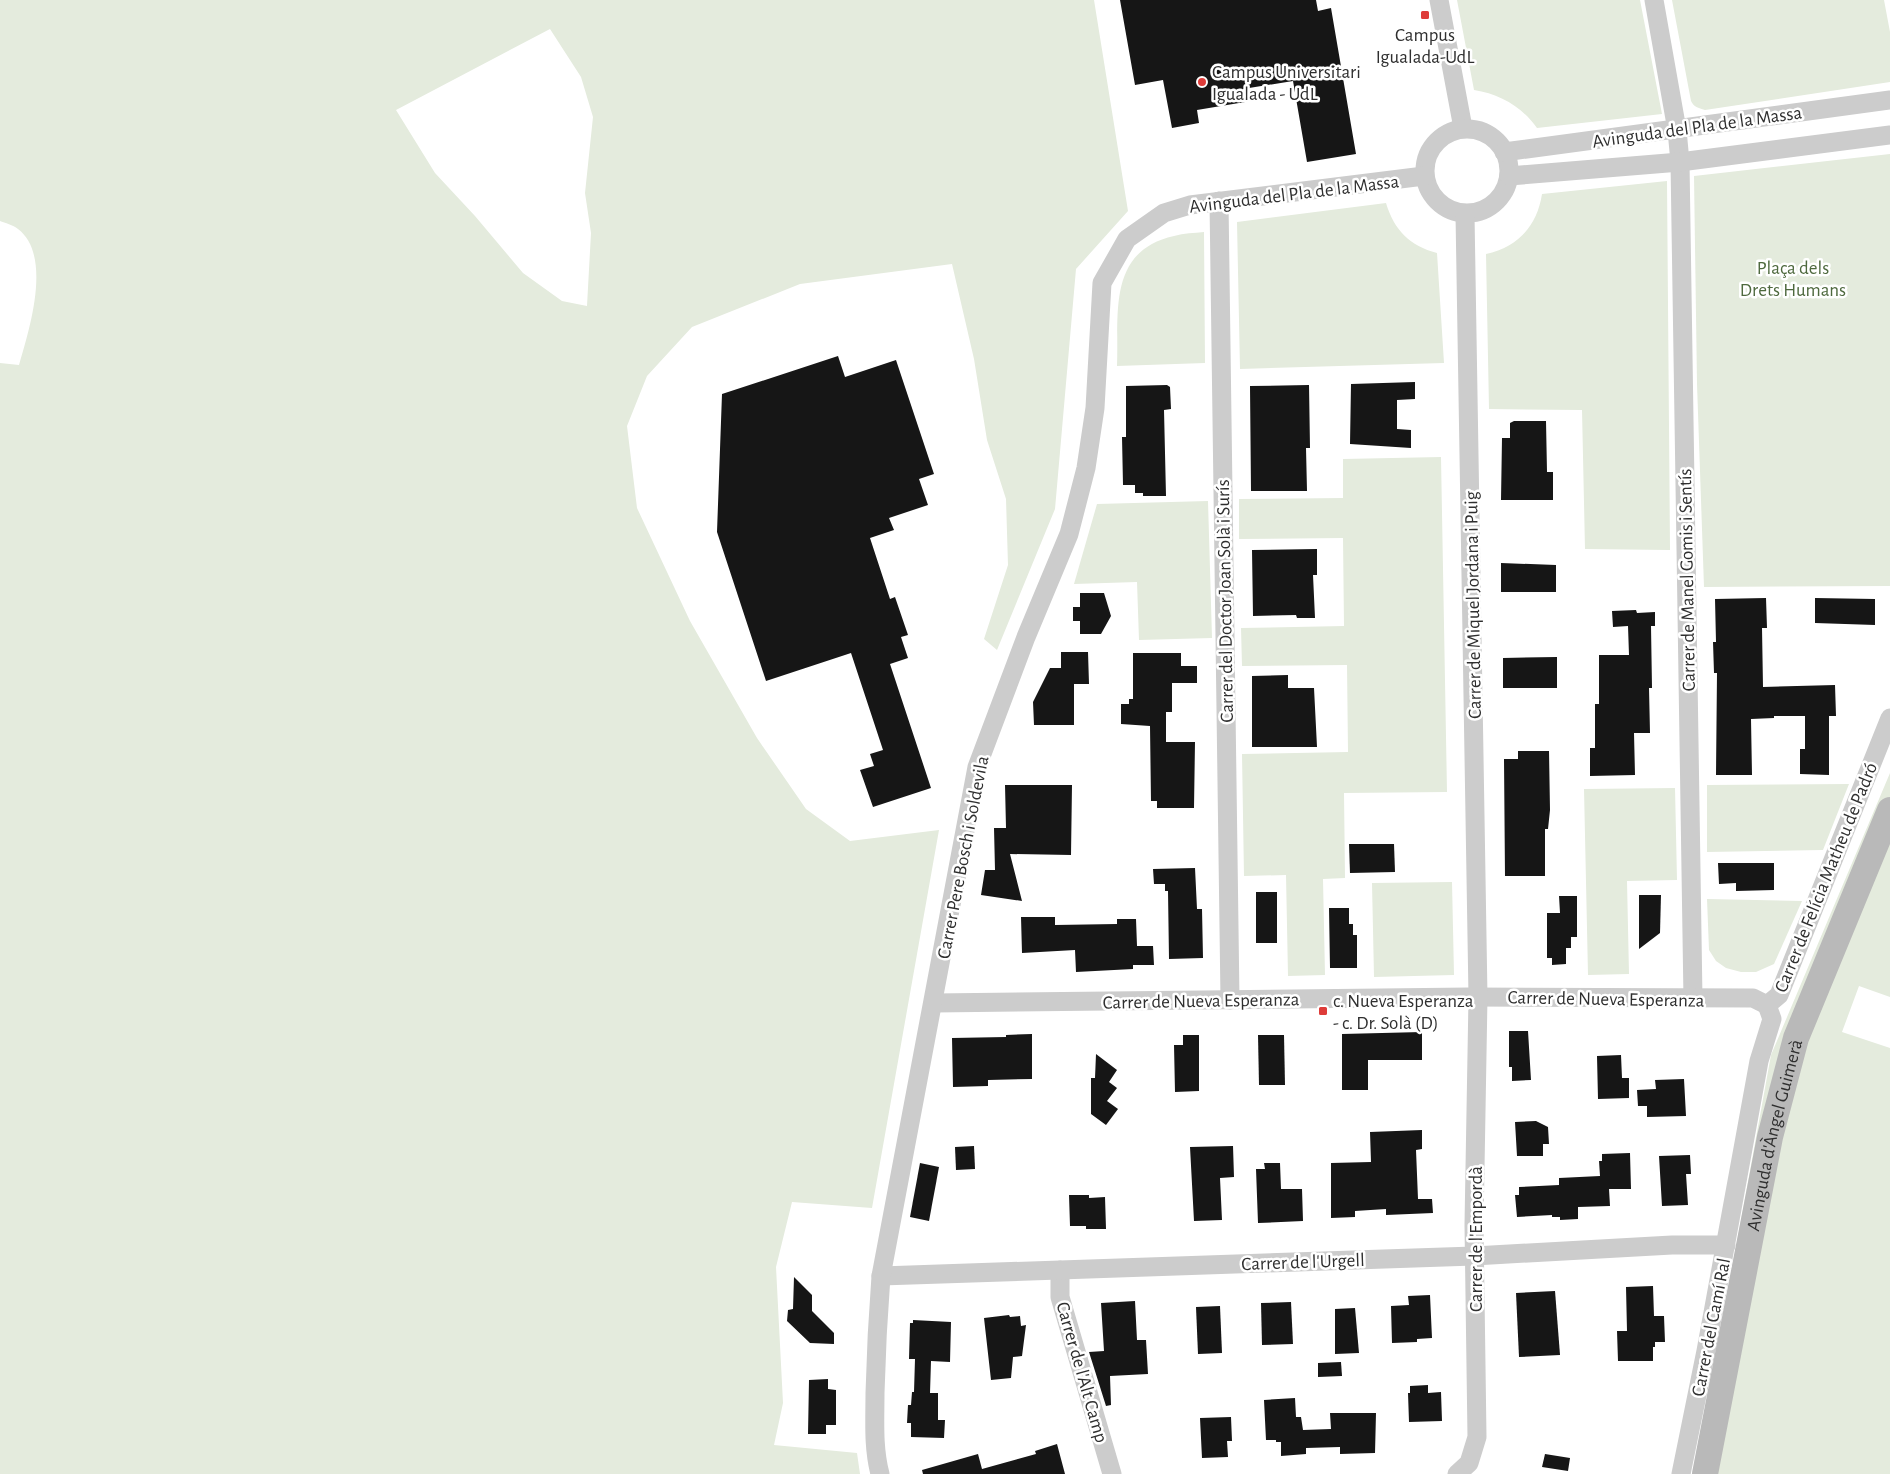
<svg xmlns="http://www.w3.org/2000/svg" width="1890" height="1474" viewBox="0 0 1890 1474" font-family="'Alegreya Sans',sans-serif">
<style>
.green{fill:#e4ebdd;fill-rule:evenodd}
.building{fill:#161616}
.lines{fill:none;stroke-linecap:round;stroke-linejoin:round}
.street{stroke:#ccc;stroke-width:19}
.secondary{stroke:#b9b9b9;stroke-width:26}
.poi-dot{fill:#de3c39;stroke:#fff;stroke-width:2}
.labels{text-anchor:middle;stroke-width:5;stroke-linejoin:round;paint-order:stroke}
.poi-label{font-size:19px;fill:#2f2f2f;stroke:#fff;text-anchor:start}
.street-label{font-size:19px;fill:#2f2f2f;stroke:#fff}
.park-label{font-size:19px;fill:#4e693e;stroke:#fff}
</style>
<rect width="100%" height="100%" fill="#fff"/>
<g class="green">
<path d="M0 0H1094L1128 211 1076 269 1055 509 997 650 984 639 1008 565 1006 499 987 440 974 359 952 264 800 284 692 327 647 376 627 426 637 508 690 621 757 738 806 809 850 841 939 830 872 1208 792 1202 776 1267 783 1403 774 1445 857 1453 860 1474H0V363L19 365C29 330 53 256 18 229 13 225 5 223 0 221ZM550 29 581 77 593 117 585 193 591 233 587 306 562 301 523 273 475 216 435 173 396 110Z"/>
<path d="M1457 0H1640L1662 114 1537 128C1522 107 1500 94 1474 90Z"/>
<path d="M1672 0H1884L1890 32V82L1705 110C1698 108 1694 107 1691 101Z"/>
<polygon points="1890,154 1890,586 1704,587 1697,384 1694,176"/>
<path d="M1667 181 1670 550 1585 549 1582 410 1489 409 1486 254C1518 247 1537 226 1542 194Z"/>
<path d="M1386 203C1394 230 1410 246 1437 253L1444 363 1240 369 1237 222Z"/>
<path d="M1204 232 1205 363 1117 366C1119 314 1107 251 1174 236 1184 233 1194 233 1204 232Z"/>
<polygon points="1441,457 1447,792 1344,793 1345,878 1323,879 1325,975 1288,976 1286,875 1244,876 1242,754 1348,752 1347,665 1242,666 1241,628 1344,626 1343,538 1239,539 1239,499 1343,498 1343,459"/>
<polygon points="1208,501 1212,638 1139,640 1137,582 1074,584 1097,504"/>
<polygon points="1890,773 1890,997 1859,986 1842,1032 1890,1048 1890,1474 1695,1474 1771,1055"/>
<polygon points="1849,784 1823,850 1707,852 1707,785"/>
<polygon points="1675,788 1677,880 1627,881 1629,974 1588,975 1584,789"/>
<polygon points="1452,882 1454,975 1374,977 1372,883"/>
<polygon points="1707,899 1802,901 1774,964 1756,972 1741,972 1726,968 1716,961 1709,950"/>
</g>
<g class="building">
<polygon points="1120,0 1316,0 1318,11 1331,8 1356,154 1307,162 1293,81 1243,89 1245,102 1197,110 1199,123 1172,128 1163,80 1135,85"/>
<polygon points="838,356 845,377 896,360 934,474 919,479 928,505 889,518 894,530 870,538 890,599 895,597 908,635 901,637 908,658 890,664 931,788 873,807 860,770 874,766 870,754 883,750 851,653 766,681 717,532 722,394"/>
<polygon points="1415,382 1415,399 1397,400 1397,429 1411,430 1411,448 1350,444 1351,384"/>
<polygon points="1167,385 1170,387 1171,409 1164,410 1166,496 1143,496 1143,493 1135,493 1135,485 1123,485 1122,437 1126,437 1126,386"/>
<polygon points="1309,385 1310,448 1306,448 1307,491 1251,491 1250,386"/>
<polygon points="1514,421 1546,421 1547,472 1553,472 1553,500 1501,500 1502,438 1510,438 1510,423"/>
<polygon points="1317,549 1317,575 1313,575 1315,618 1297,618 1296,615 1253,616 1252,550"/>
<polygon points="1501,563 1556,565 1556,592 1501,592"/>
<polygon points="1080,593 1104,593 1111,616 1101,634 1080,634 1080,621 1073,621 1073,607 1080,607"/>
<polygon points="1766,598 1767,628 1762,628 1763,687 1835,685 1836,716 1829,716 1829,775 1800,774 1800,749 1805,749 1805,716 1774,716 1774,718 1751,719 1752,775 1716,775 1717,673 1714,673 1713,642 1716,642 1715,599"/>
<polygon points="1815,598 1875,599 1875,625 1815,623"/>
<polygon points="1636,610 1637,613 1655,612 1655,626 1651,626 1652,688 1649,688 1650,733 1634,733 1635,775 1590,776 1590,748 1595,748 1595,704 1599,704 1599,655 1629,655 1628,626 1613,627 1612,611"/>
<polygon points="1061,652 1088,652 1089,684 1074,684 1074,725 1034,725 1033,702 1050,668 1061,668"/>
<polygon points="1133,653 1181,653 1181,666 1197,666 1197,683 1172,683 1172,712 1166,712 1166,742 1195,742 1194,808 1157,808 1157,801 1151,801 1150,726 1121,724 1121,704 1129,704 1129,699 1133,699"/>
<polygon points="1557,657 1557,688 1503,688 1503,658"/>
<polygon points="1288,675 1288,688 1314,688 1317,747 1252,747 1252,676"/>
<polygon points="1518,751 1549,751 1550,810 1548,829 1545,829 1545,876 1505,876 1504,759 1518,759"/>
<polygon points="1005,785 1072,785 1071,855 1010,854 1022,901 981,895 985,870 995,870 994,828 1006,828"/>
<polygon points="1349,844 1394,844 1395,872 1350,873"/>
<polygon points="1718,863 1774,863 1774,890 1736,891 1736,883 1719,884"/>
<polygon points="1195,868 1197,909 1202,909 1203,958 1169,959 1168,891 1165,891 1165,884 1154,884 1153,869"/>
<rect x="1256" y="892" width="21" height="51"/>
<polygon points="1639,895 1661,895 1660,933 1639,949"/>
<polygon points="1559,896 1577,896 1577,937 1571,937 1571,948 1566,948 1566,964 1552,965 1552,958 1547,958 1547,913 1560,913"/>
<polygon points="1329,908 1349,908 1349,924 1353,924 1353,935 1357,935 1357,968 1330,968"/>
<polygon points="1021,917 1055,917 1055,925 1117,924 1117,919 1136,919 1137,946 1153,946 1154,965 1133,965 1133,969 1076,972 1075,950 1022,953"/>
<polygon points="1509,1031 1528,1031 1531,1080 1512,1081 1512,1067 1509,1067"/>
<polygon points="1422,1032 1422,1060 1368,1060 1368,1090 1342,1090 1342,1034"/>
<polygon points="1032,1034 1032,1079 988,1080 988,1086 953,1087 952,1038 1006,1037 1006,1035"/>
<polygon points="1183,1035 1199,1035 1199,1091 1175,1092 1174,1045 1183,1045"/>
<polygon points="1258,1035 1284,1035 1285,1085 1259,1085"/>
<polygon points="1096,1054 1117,1070 1109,1082 1117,1088 1107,1101 1118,1109 1106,1125 1091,1114 1091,1078 1095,1078"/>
<polygon points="1621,1055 1622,1078 1629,1078 1629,1098 1598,1099 1597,1056"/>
<polygon points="1684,1079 1686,1116 1647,1117 1647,1106 1638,1106 1637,1090 1656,1089 1655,1080"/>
<polygon points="1515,1122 1536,1121 1548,1127 1549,1144 1543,1144 1543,1156 1517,1156"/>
<polygon points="1422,1130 1422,1149 1416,1150 1418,1199 1432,1199 1433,1213 1386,1215 1386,1209 1355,1211 1355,1217 1331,1218 1331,1163 1371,1162 1370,1132"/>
<polygon points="974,1146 975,1169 956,1170 955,1147"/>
<polygon points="1233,1146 1234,1177 1220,1178 1222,1220 1194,1221 1190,1147"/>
<polygon points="1630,1153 1631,1189 1609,1189 1610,1206 1578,1207 1578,1219 1560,1220 1560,1217 1552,1217 1552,1215 1517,1217 1515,1195 1519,1195 1519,1187 1559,1185 1559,1178 1600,1176 1599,1161 1602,1161 1602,1154"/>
<polygon points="1690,1155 1691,1174 1686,1174 1688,1205 1662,1206 1659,1156"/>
<polygon points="920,1163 939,1167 929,1221 910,1217"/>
<polygon points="1264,1163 1280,1163 1281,1189 1302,1189 1303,1221 1258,1223 1256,1169 1265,1169"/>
<polygon points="1069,1195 1089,1195 1089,1198 1105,1197 1106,1229 1086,1229 1086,1226 1070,1226"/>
<polygon points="794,1277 812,1295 812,1311 834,1333 834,1344 810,1343 787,1321 788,1310 793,1309"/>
<polygon points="1653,1286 1654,1316 1664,1316 1665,1342 1655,1342 1655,1347 1653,1347 1653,1361 1618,1361 1617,1331 1627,1331 1626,1287"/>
<polygon points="1555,1291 1560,1355 1519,1357 1516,1293"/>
<polygon points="1430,1295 1432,1338 1417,1339 1417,1342 1392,1343 1391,1306 1409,1305 1408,1296"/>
<polygon points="1135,1301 1137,1340 1146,1340 1148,1374 1110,1376 1111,1405 1106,1406 1089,1352 1104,1351 1101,1303"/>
<polygon points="1291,1302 1293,1344 1262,1345 1261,1303"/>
<polygon points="1220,1306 1222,1353 1198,1354 1196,1307"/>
<polygon points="1355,1308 1359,1353 1335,1354 1335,1309"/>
<polygon points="1009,1315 1010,1317 1020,1316 1021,1326 1026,1325 1022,1356 1013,1357 1011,1378 991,1380 984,1318"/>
<polygon points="913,1320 951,1322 950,1362 931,1361 930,1393 938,1393 938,1420 945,1420 944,1438 911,1437 911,1423 907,1423 908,1405 911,1405 912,1392 914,1392 915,1359 909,1359 910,1323 913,1323"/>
<polygon points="1341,1362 1342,1376 1318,1377 1318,1363"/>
<polygon points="828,1379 828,1389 836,1390 836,1425 826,1425 826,1434 808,1434 809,1380"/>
<polygon points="1428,1385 1428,1393 1441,1392 1442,1421 1409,1422 1408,1393 1410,1393 1410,1386"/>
<polygon points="1295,1398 1296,1417 1301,1417 1303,1430 1331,1429 1330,1413 1376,1413 1375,1453 1340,1454 1340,1447 1306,1448 1306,1454 1281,1456 1281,1442 1276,1442 1276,1440 1266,1440 1264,1400"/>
<polygon points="1231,1417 1232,1441 1227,1441 1228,1457 1202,1458 1200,1418"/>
<polygon points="1057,1444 1065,1474 923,1474 922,1470 978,1454 982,1469 1036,1454 1035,1451"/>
<polygon points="1545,1454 1570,1458 1568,1471 1542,1467"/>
</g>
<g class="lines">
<g class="street">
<polyline points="1439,0 1463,128"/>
<polyline points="1654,0 1677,130 1680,162 1693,999"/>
<circle cx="1467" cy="171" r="42"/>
<polyline points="1504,152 1890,100"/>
<polyline points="1509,176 1680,162 1890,135"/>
<polyline points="1219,201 1230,1000"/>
<polyline points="934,1003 1469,997 1753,998 1767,1005"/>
<polyline points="1767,1005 1779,995 1890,718"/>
<polyline points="1060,1270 1060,1297 1112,1474"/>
<polyline points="881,1276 1474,1256 1672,1245 1726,1245"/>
<path d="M880 1474C873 1447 875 1421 875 1393 876 1354 878 1315 881 1276L977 767 1026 637 1069 534 1086 468 1095 408 1102 283 1127 239 1164 213 1190 205 1424 176"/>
<polyline points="1457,1474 1469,1463 1477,1437 1474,1225 1478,997 1465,214"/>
<polyline points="1681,1474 1706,1351 1759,1061 1772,1019 1767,1005"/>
</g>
<path class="secondary" id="s1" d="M1705 1474 1770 1137 1796 1038 1890 810"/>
</g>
<g class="poi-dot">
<rect x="1420" y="10" width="10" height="10" rx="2.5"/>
<circle cx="1202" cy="82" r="5"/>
<rect x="1318" y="1006" width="10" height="10" rx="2.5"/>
</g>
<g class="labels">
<g class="poi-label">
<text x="1425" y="41" text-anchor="middle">Campus<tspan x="1425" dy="22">Igualada-UdL</tspan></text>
<text x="1212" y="78">Campus Universitari<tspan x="1212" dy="22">Igualada - UdL</tspan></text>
<text x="1333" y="1007">c. Nueva Esperanza<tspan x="1333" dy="22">- c. Dr. Solà (D)</tspan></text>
</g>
<g class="street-label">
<text transform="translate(1697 126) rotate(-8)" y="7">Avinguda del Pla de la Massa</text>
<text transform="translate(1294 193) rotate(-7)" y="7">Avinguda del Pla de la Massa</text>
<text transform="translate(1686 580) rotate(-91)" y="7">Carrer de Manel Gomis i Sentís</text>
<text transform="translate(1224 601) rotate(-91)" y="7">Carrer del Doctor Joan Solà i Surís</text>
<text transform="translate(1472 605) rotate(-91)" y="7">Carrer de Miquel Jordana i Puig</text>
<text transform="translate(962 857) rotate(-79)" y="7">Carrer Pere Bosch i Soldevila</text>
<text transform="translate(1825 877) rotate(-68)" y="7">Carrer de Felícia Matheu de Padró</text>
<text transform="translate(1606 998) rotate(1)" y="7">Carrer de Nueva Esperanza</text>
<text transform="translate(1201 1000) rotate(-1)" y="7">Carrer de Nueva Esperanza</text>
<text dy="7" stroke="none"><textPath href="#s1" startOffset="346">Avinguda d'Àngel Guimerà</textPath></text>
<text transform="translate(1475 1239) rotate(-90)" y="7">Carrer de l'Empordà</text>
<text transform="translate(1303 1261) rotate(-2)" y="7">Carrer de l'Urgell</text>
<text transform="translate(1710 1327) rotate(-79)" y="7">Carrer del Camí Ral</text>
<text transform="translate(1083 1372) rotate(74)" y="7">Carrer de l'Alt Camp</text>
</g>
<g class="park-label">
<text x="1793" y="274">Plaça dels<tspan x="1793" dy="22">Drets Humans</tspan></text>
</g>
</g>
</svg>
